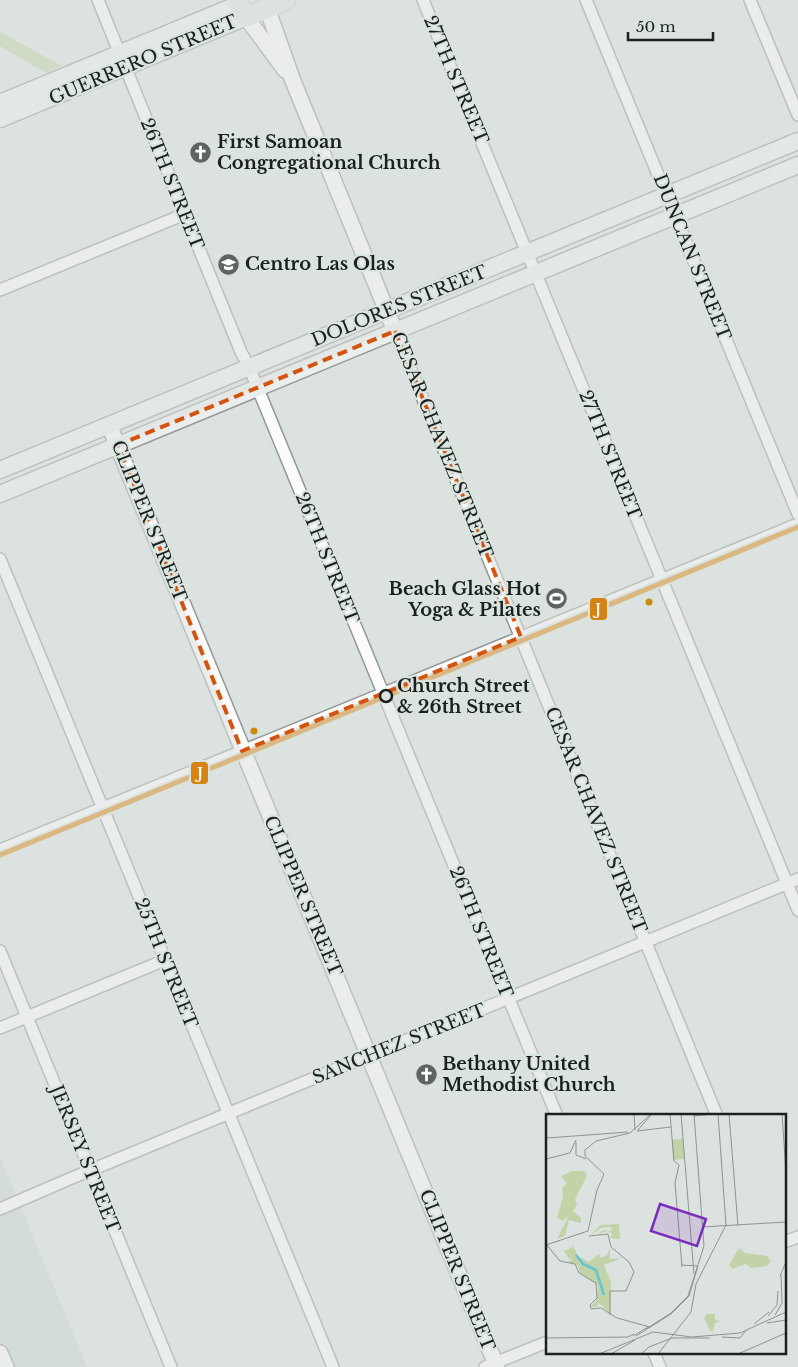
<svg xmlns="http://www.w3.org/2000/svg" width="798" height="1367" viewBox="0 0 798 1367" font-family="'Libre Baskerville',serif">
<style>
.built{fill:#cad6d1}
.green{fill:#c2d3a8}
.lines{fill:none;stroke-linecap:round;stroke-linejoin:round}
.minor-casing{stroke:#949997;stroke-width:14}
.tertiary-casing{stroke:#949997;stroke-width:18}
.secondary-casing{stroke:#949997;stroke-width:19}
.primary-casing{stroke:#bcc0be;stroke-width:21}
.minor{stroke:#fafbfa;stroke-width:11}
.tertiary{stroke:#fafbfa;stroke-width:15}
.secondary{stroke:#eaeeed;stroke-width:16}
.primary{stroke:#d9e3e2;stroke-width:19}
.rail-1-casing{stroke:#dae4df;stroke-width:9}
.rail-1{stroke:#d78314;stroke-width:5}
.marked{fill:none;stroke:#d4530e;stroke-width:4;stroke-dasharray:10 6;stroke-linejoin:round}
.bus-dot{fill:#cb8b06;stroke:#dae4df;stroke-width:2}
.stop-dot{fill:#dae4df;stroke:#1c201e;stroke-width:2.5}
.labels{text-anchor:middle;stroke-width:4.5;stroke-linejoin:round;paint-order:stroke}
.street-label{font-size:18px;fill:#1c201e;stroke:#dae4df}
.poi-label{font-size:18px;font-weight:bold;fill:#1c201e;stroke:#dae4df;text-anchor:start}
.stop-label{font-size:18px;font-weight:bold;fill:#1c201e;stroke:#dae4df;text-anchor:start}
.inset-river{fill:none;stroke:#62c6d4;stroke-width:2.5}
.inset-road{fill:none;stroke:#8f9492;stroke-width:1}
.view{fill:#7b2cbf;fill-opacity:0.15;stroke:#7b2cbf;stroke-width:2.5}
.inset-edge{fill:none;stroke:#1c201e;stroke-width:2.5}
.line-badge{stroke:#dae4df;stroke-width:2}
.badge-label{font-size:14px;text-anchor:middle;font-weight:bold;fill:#fff}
</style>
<rect width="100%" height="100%" fill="#dce2df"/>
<polygon class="built" points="0,1157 87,1367 0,1367"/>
<polygon class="green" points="0,32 62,66 46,73 0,46"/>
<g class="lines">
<defs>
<g id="minor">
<polyline points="98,0 241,352 249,367 557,1116"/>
<polyline points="423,0 798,910"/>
<polyline points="586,0 798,514"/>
<polyline points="750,0 798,115"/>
<polyline points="0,290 185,214"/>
<polyline points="395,331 717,1116"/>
<polyline points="0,559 333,1367"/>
<polyline points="0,850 798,524"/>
<polyline points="0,951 171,1367"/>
<polyline points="0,1028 165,960"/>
<polyline points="0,1209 74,1177 798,879"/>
<polyline points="784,1242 798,1237"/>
<polyline points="654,1353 660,1367"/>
<polyline points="485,1367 547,1342"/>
</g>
<g id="tertiary">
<polyline points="267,8 293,81 395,331"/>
<polyline points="246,17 285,70"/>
<polyline points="109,425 497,1367"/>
<polyline points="0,1353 6,1367"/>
</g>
<g id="secondary">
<polyline points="0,103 239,4"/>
<polyline points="0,119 246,17"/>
<polyline points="0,470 798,141"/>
<polyline points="0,494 798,165"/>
</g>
<polyline id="primary" points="237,0 246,17 286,0"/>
</defs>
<use href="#minor" class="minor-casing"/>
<use href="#tertiary" class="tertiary-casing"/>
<use href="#secondary" class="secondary-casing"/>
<use href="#primary" class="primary-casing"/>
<use href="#minor" class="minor"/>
<use href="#tertiary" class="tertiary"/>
<use href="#secondary" class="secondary"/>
<use href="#primary" class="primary"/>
<defs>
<polyline id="rail-1" points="0,855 798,527"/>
</defs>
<use href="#rail-1" class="rail-1-casing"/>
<use href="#rail-1" class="rail-1"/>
</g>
<path d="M0 0H798V1367H0ZM395 331 521 637 242 751 118 445Z" fill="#dce2df" fill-opacity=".55" fill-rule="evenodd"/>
<path class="marked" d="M395 331 521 637 242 751 118 445Z"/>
<defs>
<symbol id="church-disc" viewBox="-11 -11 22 22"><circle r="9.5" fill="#5f6462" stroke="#dae4df"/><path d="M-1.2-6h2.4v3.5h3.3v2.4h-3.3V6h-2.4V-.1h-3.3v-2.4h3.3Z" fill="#fff"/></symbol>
<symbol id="school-disc" viewBox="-11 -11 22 22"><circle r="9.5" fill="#5f6462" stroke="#dae4df"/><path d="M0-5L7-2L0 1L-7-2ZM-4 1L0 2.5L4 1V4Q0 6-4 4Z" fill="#fff"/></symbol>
<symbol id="stadium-disc" viewBox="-11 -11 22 22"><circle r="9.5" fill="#5f6462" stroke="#dae4df"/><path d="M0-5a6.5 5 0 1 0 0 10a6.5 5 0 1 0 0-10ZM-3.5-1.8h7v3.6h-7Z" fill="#fff"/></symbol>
</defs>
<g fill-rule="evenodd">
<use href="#church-disc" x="188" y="140" width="25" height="25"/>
<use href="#school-disc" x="216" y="252" width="25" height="25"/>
<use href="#stadium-disc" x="544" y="586" width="25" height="25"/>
<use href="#church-disc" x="414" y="1062" width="25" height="25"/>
</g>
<g class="bus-dot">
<circle cx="649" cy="602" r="4.5"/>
<circle cx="254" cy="731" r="4.5"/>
</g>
<circle class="stop-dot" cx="386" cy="696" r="6"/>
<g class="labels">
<g class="street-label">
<text transform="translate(143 60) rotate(-23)" y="6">GUERRERO STREET</text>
<text transform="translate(456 80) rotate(67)" y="6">27TH STREET</text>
<text transform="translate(172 184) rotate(68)" y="6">26TH STREET</text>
<text transform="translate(692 257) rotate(68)" y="6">DUNCAN STREET</text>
<text transform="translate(399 306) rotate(-22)" y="6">DOLORES STREET</text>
<text transform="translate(442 445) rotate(68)" y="6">CESAR CHAVEZ STREET</text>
<text transform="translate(610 455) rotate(68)" y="6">27TH STREET</text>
<text transform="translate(149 521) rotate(68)" y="6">CLIPPER STREET</text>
<text transform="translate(327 558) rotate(68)" y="6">26TH STREET</text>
<text transform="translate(596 820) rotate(68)" y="6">CESAR CHAVEZ STREET</text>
<text transform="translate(303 896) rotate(67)" y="6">CLIPPER STREET</text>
<text transform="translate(481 932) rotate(68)" y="6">26TH STREET</text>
<text transform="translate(166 963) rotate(68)" y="6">25TH STREET</text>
<text transform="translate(399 1044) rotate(-22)" y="6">SANCHEZ STREET</text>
<text transform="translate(85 1159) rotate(68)" y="6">JERSEY STREET</text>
<text transform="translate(457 1270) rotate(68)" y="6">CLIPPER STREET</text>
</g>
<g class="poi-label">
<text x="217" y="148">First Samoan<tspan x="217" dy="21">Congregational Church</tspan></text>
<text x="245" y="270">Centro Las Olas</text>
<text x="541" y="595" text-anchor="end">Beach Glass Hot<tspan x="541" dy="21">Yoga &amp; Pilates</tspan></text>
<text x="442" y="1070">Bethany United<tspan x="442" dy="21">Methodist Church</tspan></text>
</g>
<g class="stop-label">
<text x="397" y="692">Church Street<tspan x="397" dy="21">&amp; 26th Street</tspan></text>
</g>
</g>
<g transform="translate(546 1114)">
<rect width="240" height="240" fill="#dce2df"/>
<path d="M137 25 139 45 127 46 126 26ZM27 57H39L41 62 29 85 31 91 27 97 35 104V109L23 106 19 122 11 125 23 101 17 107 11 104 17 82 16 74 21 69 15 62ZM73 110 74 125 64 124 66 120 62 117 52 120 57 116 66 117 65 113 55 114 44 122 54 111ZM26 129 32 142 43 148 53 140 55 144 61 141 64 134V145L75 144 58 151 65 169 64 200 53 189 51 193H44L50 187 52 172 34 159 32 152 22 148 27 145H23L18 137 27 133ZM193 134 199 139 221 142 225 147 221 152 205 154 200 150 186 155 183 151ZM161 200H169V206L174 207 169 209 167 217 165 218 158 204Z" fill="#c2d3a8"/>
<path class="inset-river" d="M30 141 37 150 50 156 58 181"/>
<path class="inset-road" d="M88 0 89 16M124 0 128 47 133 51 129 69 136 153M135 0 148 160M183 0 192 112M236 0 240 58M148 2 167 0M91 17 125 13M91 17 106 0M0 19 1 24 82 18M30 28V41L40 45M0 45 24 39 30 26M156 113 240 108M43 122 62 120 65 133 83 148 88 158 80 177H64V201M0 130 14 147 29 150 33 159 50 169 51 184 44 191 45 195 55 194 71 204 104 213M0 131 42 117 51 76 58 60 39 42V36L50 27 84 19 105 0M234 162 240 148M240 162V191M229 201 236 189 235 161M222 202 231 191 232 177M221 209 240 206M208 210 223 198M100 215 125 199 142 182 158 132 148 0M87 222 102 213M90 222 125 200 143 182 152 152 135 151M176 223 194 224 200 216M0 224 82 223 88 220M53 240 107 218 146 223 194 219 240 198M65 240 89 226M95 240 103 233 126 224H164M112 240 145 198 150 170 180 111 172 0M192 240 240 219"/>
<path class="view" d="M114 90 160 105 151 132 105 117Z"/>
<rect width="240" height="240" class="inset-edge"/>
</g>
<g class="line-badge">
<rect x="589" y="597" width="19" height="24" rx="5" fill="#d78314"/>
<rect x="190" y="761" width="19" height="24" rx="5" fill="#d78314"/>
</g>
<g class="badge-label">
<text x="598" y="614">J</text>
<text x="200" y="778">J</text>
</g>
<path d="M628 32v8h85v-8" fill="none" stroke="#1c201e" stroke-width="2.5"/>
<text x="636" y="32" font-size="15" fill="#1c201e" stroke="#dae4df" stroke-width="4" paint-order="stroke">50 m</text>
</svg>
